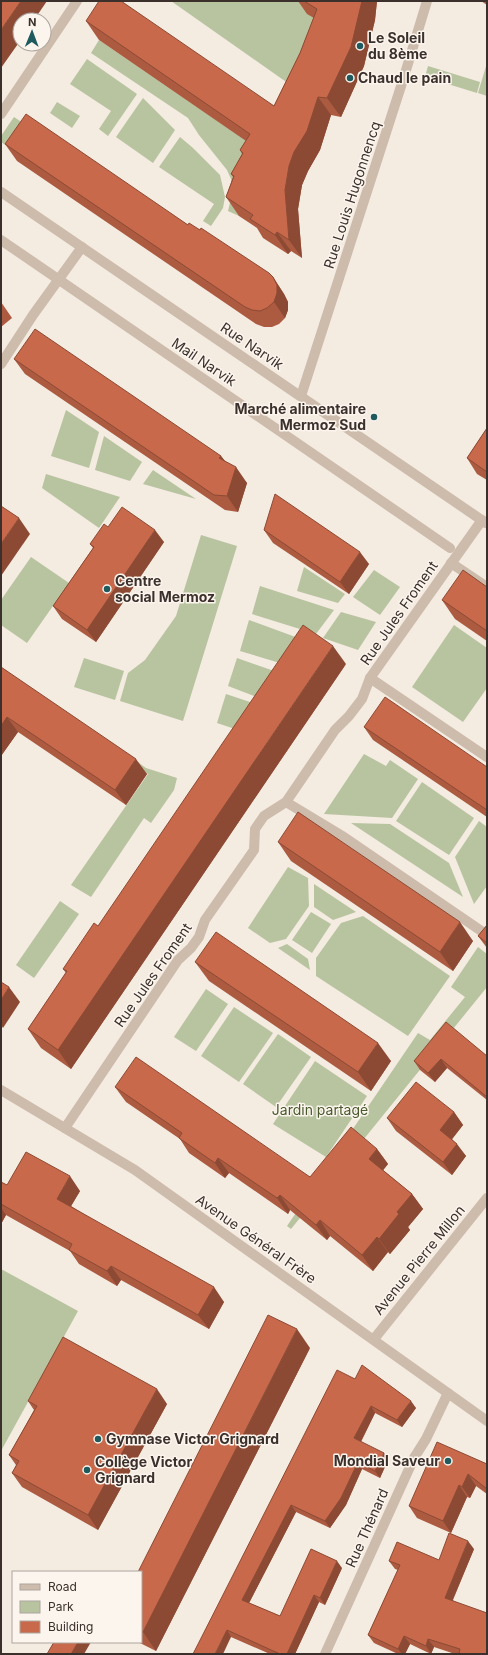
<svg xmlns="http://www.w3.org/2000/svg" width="488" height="1655" viewBox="0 0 488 1655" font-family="Inter,sans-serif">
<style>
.green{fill:#b8c4a0}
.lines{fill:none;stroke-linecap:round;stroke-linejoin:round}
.minor{stroke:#cdbbac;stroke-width:10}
.wall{fill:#ac5a40}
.shaded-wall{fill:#8c4a34}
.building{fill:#c8694b;stroke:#8c4a34}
.poi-dot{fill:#1f5a5e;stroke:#fbf5ee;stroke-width:1.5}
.labels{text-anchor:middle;stroke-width:3;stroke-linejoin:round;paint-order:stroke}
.poi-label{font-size:14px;font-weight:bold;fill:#3b302b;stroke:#fbf5ee;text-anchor:start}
.street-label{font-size:14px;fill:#3b302b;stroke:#fbf5ee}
.park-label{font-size:14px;fill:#4a5a2e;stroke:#fbf5ee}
</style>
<rect width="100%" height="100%" fill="#f4ebe1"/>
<g class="green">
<polygon points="171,1 301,1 328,19 299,91"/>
<polygon points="99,40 264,153 239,216 228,211 233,190 231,179 227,170 199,135 188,118 91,53"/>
<polygon points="87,59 137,94 108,136 99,129 111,111 70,84"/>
<polygon points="487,63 487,96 478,93"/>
<polygon points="428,66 480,82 477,93 425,77"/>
<polygon points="143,98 175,130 153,163 116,137"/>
<polygon points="57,102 80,116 72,128 50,113"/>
<polygon points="14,117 26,125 10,148 1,142 1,136"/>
<polygon points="180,137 193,148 220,175 225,197 223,208 211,226 203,221 214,204 159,167"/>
<polygon points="66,410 99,432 89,468 51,456"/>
<polygon points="104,436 142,462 130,481 95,470"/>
<polygon points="153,470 196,499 143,484"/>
<polygon points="46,474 120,497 99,528 42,488"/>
<polygon points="201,535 237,546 183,721 120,701 128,673 145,660 176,616"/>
<polygon points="31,557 69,583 27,643 1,625 1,600"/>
<polygon points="304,567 345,594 338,603 297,591"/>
<polygon points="374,570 400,587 380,615 353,597"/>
<polygon points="260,586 334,610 316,634 252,614"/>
<polygon points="341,612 376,622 358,650 323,638"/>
<polygon points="249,620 301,639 283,664 240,651"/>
<polygon points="454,625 487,648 487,688 463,722 412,687"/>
<polygon points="84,658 124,671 115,700 74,687"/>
<polygon points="237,658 277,672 259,698 228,686"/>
<polygon points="226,694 256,704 238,730 217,723"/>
<polygon points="88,727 146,768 177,778 174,790 151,823 144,818 91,897 71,885 148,774 85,732"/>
<polygon points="364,754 386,766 390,760 418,779 392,818 324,814"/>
<polygon points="422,782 474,818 449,855 396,821"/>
<polygon points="479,821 487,827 487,886 474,904 455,857"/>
<polygon points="351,823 390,824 449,863 463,897"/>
<polygon points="288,867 308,878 309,906 286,939 270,943 248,928"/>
<polygon points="314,884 356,912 333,920 314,907"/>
<polygon points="60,901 79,914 34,978 16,965"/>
<polygon points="311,912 331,924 312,953 292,940"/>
<polygon points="363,916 450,976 408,1036 316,976 316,958 341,923"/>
<polygon points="287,944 308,959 310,970 278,948"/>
<polygon points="478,947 487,954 487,987 291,1229 287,1226 418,1033 430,1040 465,997 451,987"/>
<polygon points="206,989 228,1004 196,1051 174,1037"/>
<polygon points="234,1007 273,1033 239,1082 201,1056"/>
<polygon points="278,1034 311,1057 276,1107 243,1084"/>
<polygon points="315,1061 367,1096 326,1157 273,1124"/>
<polygon points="1,1269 78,1311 1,1451"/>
</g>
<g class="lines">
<g class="minor">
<polyline points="1,114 77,1"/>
<path d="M1 192C163 302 324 414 486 523"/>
<polyline points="1,240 450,548"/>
<polyline points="1,364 33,315 82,247"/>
<polyline points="301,396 403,80 427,1"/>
<polyline points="451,563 487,587"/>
<polyline points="370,678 487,757"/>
<polyline points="286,802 344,837 487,935"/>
<polyline points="1,1090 135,1170 487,1421"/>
<polyline points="65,1128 178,960 191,948 199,937 205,920 254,850 255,829 264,816 286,802 335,730 349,716 362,699 370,678 482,520"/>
<polyline points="374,1339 487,1198"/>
<polyline points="325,1654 414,1458 426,1439 448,1393"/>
</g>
</g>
<g class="wall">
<polygon points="298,1 377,1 375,20 364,66 341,117 331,115 320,150 308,171 302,185 298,209 302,258 291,251 288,254 263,238 257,228 239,216 226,197 233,177 231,174 242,154 240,150 246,141 99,40 86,21 274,106 300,53 314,18 307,14"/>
<polygon points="481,1 487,1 487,5"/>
<polygon points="5,144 188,225 200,230 273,277 284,294 288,302 288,310 285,318 279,324 272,327 264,327 256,324 17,161"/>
<polygon points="1,302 12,318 1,327"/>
<polygon points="14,359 221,456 226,462 247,483 238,512 225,510 25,374"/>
<polygon points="487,428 487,480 477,474 467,458"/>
<polygon points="108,527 164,542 96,642 62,619 53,606 93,548 90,544"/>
<polygon points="264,530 369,564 349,594 273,543"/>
<polygon points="487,587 487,641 455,619 442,600"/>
<polygon points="346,664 71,1069 41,1048 28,1029 66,973 63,969 98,926"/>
<polygon points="1,667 147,774 126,805 18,732 1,756"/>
<polygon points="364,727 487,767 487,817 373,740"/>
<polygon points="278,842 473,941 453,971 291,861"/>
<polygon points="487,925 487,948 478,936"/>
<polygon points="195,962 391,1061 371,1091 209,981"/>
<polygon points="487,1056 487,1100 447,1068 435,1082 420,1070 414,1061"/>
<polygon points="115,1087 310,1177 377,1149 388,1164 383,1170 412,1194 423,1209 408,1227 410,1230 390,1254 388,1252 373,1271 330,1236 327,1240 290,1210 288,1214 229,1173 225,1178 189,1153 180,1139 126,1102"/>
<polygon points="454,1112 463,1125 452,1139 466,1156 452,1175 396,1131 387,1118"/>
<polygon points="1,1182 7,1185 80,1191 71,1206 224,1302 209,1329 121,1280 117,1286 79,1264 70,1251 6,1215 1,1224"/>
<polygon points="310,1348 156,1651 138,1642 141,1642 141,1572"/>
<polygon points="355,1379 416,1408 402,1427 375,1413 361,1442 388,1460 380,1478 362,1469 346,1505 330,1528 296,1512 249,1603 280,1616 342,1568 325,1605 319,1602 295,1654 270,1654 231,1637 193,1654"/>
<polygon points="28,1401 167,1404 98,1530 22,1487 12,1473 16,1465 9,1455 34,1410"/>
<polygon points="487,1464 487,1494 476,1486 470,1498 467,1497 451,1533 417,1518 409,1506"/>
<polygon points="474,1549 453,1600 487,1654 455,1654 434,1647 431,1654 410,1644 405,1654 398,1654 374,1643 368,1635 398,1570 395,1569 389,1561 439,1560"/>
</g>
<g class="shaded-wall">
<polygon points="21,1 47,1 34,20 20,20 20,41 1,68 1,30"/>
<polygon points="362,1 377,1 375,20 364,66 341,117 327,98"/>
<polygon points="318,97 331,115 320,150 308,171 302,185 298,209 302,258 289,240 285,190 289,166 294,152"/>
<polygon points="277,232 291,251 288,254 275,235"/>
<polygon points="273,277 284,294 288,302 288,310 285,318 274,302"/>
<polygon points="221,456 232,471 219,458"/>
<polygon points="236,467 247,483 238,512 227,496"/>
<polygon points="19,518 30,534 1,576 1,544"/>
<polygon points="155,530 164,542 96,642 87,630"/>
<polygon points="360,552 369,564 349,594 340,582"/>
<polygon points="333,646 346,664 71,1069 58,1050"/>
<polygon points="7,717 18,732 1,756 1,726"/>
<polygon points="136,759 147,774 126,805 115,790"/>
<polygon points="460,922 473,941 453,971 440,952"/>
<polygon points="9,987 20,1002 3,1028 1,1025 1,1000"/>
<polygon points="378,1043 391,1061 371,1091 358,1072"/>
<polygon points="441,1059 447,1068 435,1082 428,1073"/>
<polygon points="454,1112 463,1125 449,1143 440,1130"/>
<polygon points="457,1144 466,1156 452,1175 443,1162"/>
<polygon points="377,1149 388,1164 380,1174 369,1159"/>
<polygon points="218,1158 229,1173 225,1178 215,1163"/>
<polygon points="70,1176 80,1191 67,1213 57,1199"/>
<polygon points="412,1194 423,1209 408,1227 410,1230 390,1254 379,1239 397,1212"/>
<polygon points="280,1195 290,1210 288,1214 277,1198"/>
<polygon points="1,1208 6,1215 1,1224"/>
<polygon points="320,1220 330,1236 327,1240 316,1225"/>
<polygon points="377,1237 388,1252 373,1271 362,1255"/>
<polygon points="111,1266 121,1280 117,1286 107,1271"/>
<polygon points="214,1287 224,1302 209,1329 198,1315"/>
<polygon points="297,1329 310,1348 156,1651 143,1632"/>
<polygon points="157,1389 167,1404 98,1530 88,1515"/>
<polygon points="411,1401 416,1408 402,1427 397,1420"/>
<polygon points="371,1406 375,1413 359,1445 354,1438"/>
<polygon points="384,1453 388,1460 380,1478 375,1471"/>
<polygon points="358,1462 362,1469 346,1505 330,1528 325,1521"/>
<polygon points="468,1474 476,1486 470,1498 462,1487"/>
<polygon points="459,1485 467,1497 451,1533 443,1521"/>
<polygon points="291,1505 296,1512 247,1607 242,1600"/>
<polygon points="468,1541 474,1549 450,1606 445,1598"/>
<polygon points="337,1561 342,1568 325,1605 320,1598"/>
<polygon points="314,1595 319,1602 295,1654 287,1654"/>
<polygon points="227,1630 231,1637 223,1654 215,1654"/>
<polygon points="404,1636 410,1644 405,1654 402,1654 398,1649"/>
<polygon points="428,1639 434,1647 431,1654 426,1646"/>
<polygon points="78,1642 91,1642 84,1654 71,1654"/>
</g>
<g class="building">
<polygon points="1,1 21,1 1,30"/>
<polygon points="99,1 121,1 274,106 300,53 317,9 304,1 362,1 351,47 327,98 318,97 307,131 294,152 289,166 285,190 289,240 277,232 275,235 250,219 253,215 226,197 234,176 231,174 243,153 240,150 250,134 86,21"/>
<polygon points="26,114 188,225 189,223 200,230 201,228 269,273 273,277 277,285 277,293 274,302 267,308 260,311 252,310 245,307 5,144"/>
<polygon points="35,329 221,456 219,458 236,467 227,496 214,495 14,359"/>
<polygon points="487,428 487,472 467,458"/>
<polygon points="275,494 360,552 340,582 264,530"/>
<polygon points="1,506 19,518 1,544"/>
<polygon points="122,507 155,530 87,630 53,606 94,547 90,544 104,524 108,527"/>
<polygon points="463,570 487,587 487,631 442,600"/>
<polygon points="303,625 333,646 58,1050 28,1029 67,971 63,969 94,923 98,926"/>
<polygon points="1,667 136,759 115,790 7,717 1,726"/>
<polygon points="385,697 487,767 487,810 364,727"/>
<polygon points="298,812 460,922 440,952 278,842"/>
<polygon points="487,925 487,943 478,936"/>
<polygon points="216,932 378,1043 358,1072 195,962"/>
<polygon points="1,982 9,987 1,1000"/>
<polygon points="446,1022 487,1056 487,1097 441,1059 428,1073 414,1061"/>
<polygon points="136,1057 310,1177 351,1127 377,1149 369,1159 412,1194 397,1212 399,1214 379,1239 377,1237 362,1255 320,1220 316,1225 280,1195 277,1198 218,1158 215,1163 179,1138 182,1133 115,1087"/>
<polygon points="416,1082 454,1112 440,1130 457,1144 443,1162 387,1118"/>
<polygon points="26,1152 70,1176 57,1199 214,1287 198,1315 111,1266 107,1271 69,1250 72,1244 1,1204 1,1182 7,1185"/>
<polygon points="268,1315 297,1329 143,1632 141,1632 141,1572 138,1572"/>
<polygon points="63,1337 157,1389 88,1515 12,1473 19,1461 9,1455 37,1406 28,1401"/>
<polygon points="362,1365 411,1401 397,1420 371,1406 354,1438 384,1453 375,1471 358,1462 341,1498 325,1521 291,1505 242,1600 280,1616 311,1549 337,1561 320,1598 314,1595 287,1654 280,1654 227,1630 215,1654 193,1654 337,1370 355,1379"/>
<polygon points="437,1442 487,1464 487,1489 468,1474 462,1487 459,1485 443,1521 409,1506"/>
<polygon points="449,1533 468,1541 445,1598 487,1613 487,1654 459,1654 460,1649 428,1639 426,1646 404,1636 398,1649 368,1635 400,1565 389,1561 397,1542 439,1560"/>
<polygon points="54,1642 78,1642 71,1654 47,1654"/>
</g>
<g class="poi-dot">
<circle cx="360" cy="46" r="4"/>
<circle cx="350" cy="78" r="4"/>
<circle cx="374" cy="417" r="4"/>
<circle cx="107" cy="589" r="4"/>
<circle cx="98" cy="1439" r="4"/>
<circle cx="448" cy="1461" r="4"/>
<circle cx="87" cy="1470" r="4"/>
</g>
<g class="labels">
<g class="poi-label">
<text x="368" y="43">Le Soleil<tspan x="368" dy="16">du 8ème</tspan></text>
<text x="358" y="83">Chaud le pain</text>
<text x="366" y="414" text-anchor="end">Marché alimentaire<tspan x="366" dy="16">Mermoz Sud</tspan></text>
<text x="115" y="586">Centre<tspan x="115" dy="16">social Mermoz</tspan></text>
<text x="106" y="1444">Gymnase Victor Grignard</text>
<text x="440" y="1466" text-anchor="end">Mondial Saveur</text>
<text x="95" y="1467">Collège Victor<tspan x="95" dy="16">Grignard</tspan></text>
</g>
<g class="street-label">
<text transform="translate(352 195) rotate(-72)" y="5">Rue Louis Hugonnencq</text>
<text transform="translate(252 346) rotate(34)" y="5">Rue Narvik</text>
<text transform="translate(204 362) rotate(34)" y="5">Mail Narvik</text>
<text transform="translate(399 613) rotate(-55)" y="5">Rue Jules Froment</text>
<text transform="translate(153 975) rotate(-55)" y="5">Rue Jules Froment</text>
<text transform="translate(256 1239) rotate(35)" y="5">Avenue Général Frère</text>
<text transform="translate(419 1260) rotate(-51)" y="5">Avenue Pierre Millon</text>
<text transform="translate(367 1528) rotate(-66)" y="5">Rue Thénard</text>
</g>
<g class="park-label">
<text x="320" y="1115">Jardin partagé</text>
</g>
</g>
<rect width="488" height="1655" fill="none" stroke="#3b302b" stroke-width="4"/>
<rect x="12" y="1571" width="130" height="72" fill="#fbf5ee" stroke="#aea6a0"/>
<rect x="20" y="1584" width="20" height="6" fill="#cdbbac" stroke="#aea6a0"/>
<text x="48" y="1591" font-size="12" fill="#3b302b">Road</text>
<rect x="20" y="1601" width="20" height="12" fill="#b8c4a0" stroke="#aea6a0"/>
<text x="48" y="1611" font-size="12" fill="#3b302b">Park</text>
<rect x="20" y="1621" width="20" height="12" fill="#c8694b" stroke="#aea6a0"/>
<text x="48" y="1631" font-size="12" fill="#3b302b">Building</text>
<g transform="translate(32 32) rotate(1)"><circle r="19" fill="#fbf5ee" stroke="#aea6a0"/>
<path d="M0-3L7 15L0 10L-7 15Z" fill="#1f5a5e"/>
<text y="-6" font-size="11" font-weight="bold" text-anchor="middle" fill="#3b302b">N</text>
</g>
</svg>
